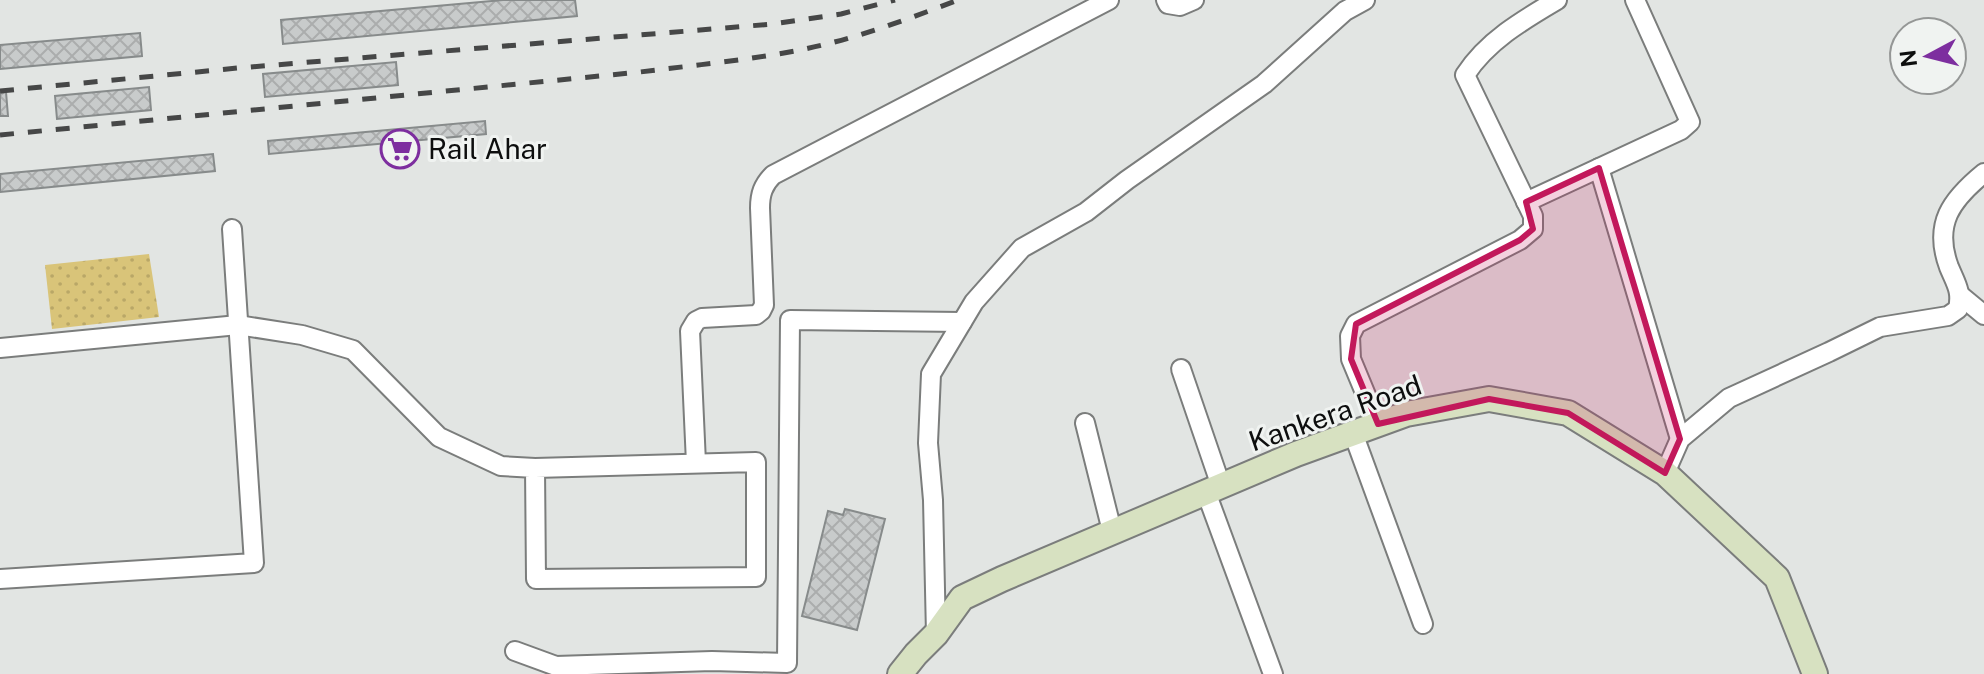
<svg xmlns="http://www.w3.org/2000/svg" width="1984" height="674" viewBox="0 0 1984 674" font-family="'Public Sans',sans-serif">
<style>
.grass{fill:url(#grass-dots)}
.building{fill:url(#building-cross-hatch);stroke:#878b8b;stroke-width:2}
.lines{fill:none;stroke-linecap:round;stroke-linejoin:round}
.street-casing{stroke:#7b7d7c;stroke-width:22}
.secondary-casing{stroke:#7b7d7c;stroke-width:28}
.street{stroke:#fff;stroke-width:18}
.secondary{stroke:#d7e1c1;stroke-width:24}
.rail{stroke:#464747;stroke-width:5;stroke-dasharray:14 14;stroke-linecap:butt}
.marked{fill:#c2185b;fill-opacity:0.2;stroke:#c2185b;stroke-width:6;stroke-linejoin:round}
.labels{text-anchor:middle;stroke-width:6;stroke-linejoin:round;paint-order:stroke}
.poi-label{font-size:28px;fill:#0d0e0e;stroke:#f0f3f1;text-anchor:start}
.street-label{font-size:28px;fill:#0d0e0e;stroke:#f0f3f1}
</style>
<defs>
<pattern id="grass-dots" width="8" height="8" patternUnits="userSpaceOnUse" patternTransform="scale(2)"><rect width="8" height="8" fill="#d9c479"/><path d="M2 2h.1M6 6h.1" fill="none" stroke="#b9a767" stroke-width="1.8" stroke-linecap="round"/></pattern>
<pattern id="building-cross-hatch" width="8" height="8" patternUnits="userSpaceOnUse" patternTransform="scale(2)"><rect width="8" height="8" fill="#c8cbcb"/><path d="M0 0l8 8M0 8l8-8" fill="none" stroke="#abadad"/></pattern>
</defs>
<rect width="100%" height="100%" fill="#e2e5e3"/>
<polygon class="grass" points="149,254 159,317 52,329 45,265"/>
<g class="building">
<polygon points="503,0 575,0 577,16 283,44 281,20"/>
<polygon points="140,33 142,56 0,69 0,45"/>
<polygon points="396,62 398,85 265,97 263,74"/>
<polygon points="149,87 151,110 57,119 55,96"/>
<polygon points="6,92 8,116 0,116 0,93"/>
<polygon points="485,121 486,134 269,154 268,141"/>
<polygon points="213,154 215,171 0,192 0,174"/>
<polygon points="845,509 885,519 857,630 802,616 828,511 843,515"/>
</g>
<g class="lines">
<defs>
<g id="street">
<polyline points="1166,0 1168,4 1180,6 1194,0"/>
<polyline points="1599,168 1680,439"/>
<polyline points="1526,202 1681,130 1690,122 1635,0"/>
<polyline points="1961,296 1984,315"/>
<polyline points="0,348 238,325 302,335 353,350 439,437 501,466 535,468 756,462 756,577 536,579 535,468"/>
<polyline points="1181,369 1221,486"/>
<polyline points="1085,423 1112,531"/>
<path d="M1378 424 1351 359 1350 336 1356 324 1520 240 1533 229V216L1465 75C1487 41 1523 20 1557 0"/>
<polyline points="1353,433 1423,624"/>
<path d="M696 463 690 331 696 321 702 318 756 315 761 311 764 305 760 208C760 194 763 185 773 175L1109 0"/>
<path d="M1665 473 1680 439 1729 398 1829 352 1880 327 1948 316 1958 309C1962 291 1956 284 1949 267 1933 224 1951 200 1984 173"/>
<polyline points="1206,492 1273,674"/>
<polyline points="0,579 254,563 232,229"/>
<polyline points="936,634 933,500 928,443 931,374 974,302 1022,248 1086,212 1127,180 1264,84 1345,11 1365,0"/>
<polyline points="515,651 556,666 712,661 787,663 790,320 962,322"/>
</g>
<polyline id="secondary" points="900,674 916,654 936,634 962,598 1002,579 1296,454 1406,414 1489,399 1568,413 1665,473 1777,578 1815,674"/>
</defs>
<use href="#street" class="street-casing"/>
<use href="#secondary" class="secondary-casing"/>
<use href="#street" class="street"/>
<use href="#secondary" class="secondary"/>
<g class="rail">
<polyline points="0,91 238,68 773,24 841,14 895,0"/>
<path d="M0 135 640 72C695 65 751 60 805 49 858 38 908 19 958 0"/>
</g>
</g>
<path class="marked" d="M1599 168 1680 439 1665 473 1568 413 1489 399 1378 424 1351 359 1356 324 1520 240 1533 229 1526 202Z"/>
<defs>
<symbol id="supermarket-ring" viewBox="-11 -11 22 22"><circle r="9.5" fill="#f0f3f1" stroke="#7d2e9f" stroke-width="1.5"/><path d="M-6-5.5h2.5l.6 2H6L4.5 2H-2.5L-4.4-4H-6ZM-1.5 3.2a1.3 1.3 0 1 0 .1 0ZM3 3.2a1.3 1.3 0 1 0 .1 0Z" fill="#7d2e9f"/></symbol>
</defs>
<g fill-rule="evenodd">
<use href="#supermarket-ring" x="378" y="127" width="44" height="44"/>
</g>
<g class="labels">
<g class="poi-label">
<text x="428" y="159">Rail Ahar</text>
</g>
<g class="street-label">
<text transform="translate(1335 413) rotate(-19)" y="10">Kankera Road</text>
</g>
</g>
<g transform="translate(1928 56) rotate(263)"><circle r="38" fill="#f0f3f1" stroke="#959796" stroke-width="2"/>
<path d="M0-6L14 30L0 20L-14 30Z" fill="#7d2e9f"/>
<text y="-12" font-size="22" font-weight="bold" text-anchor="middle" fill="#0d0e0e">N</text>
</g>
</svg>
